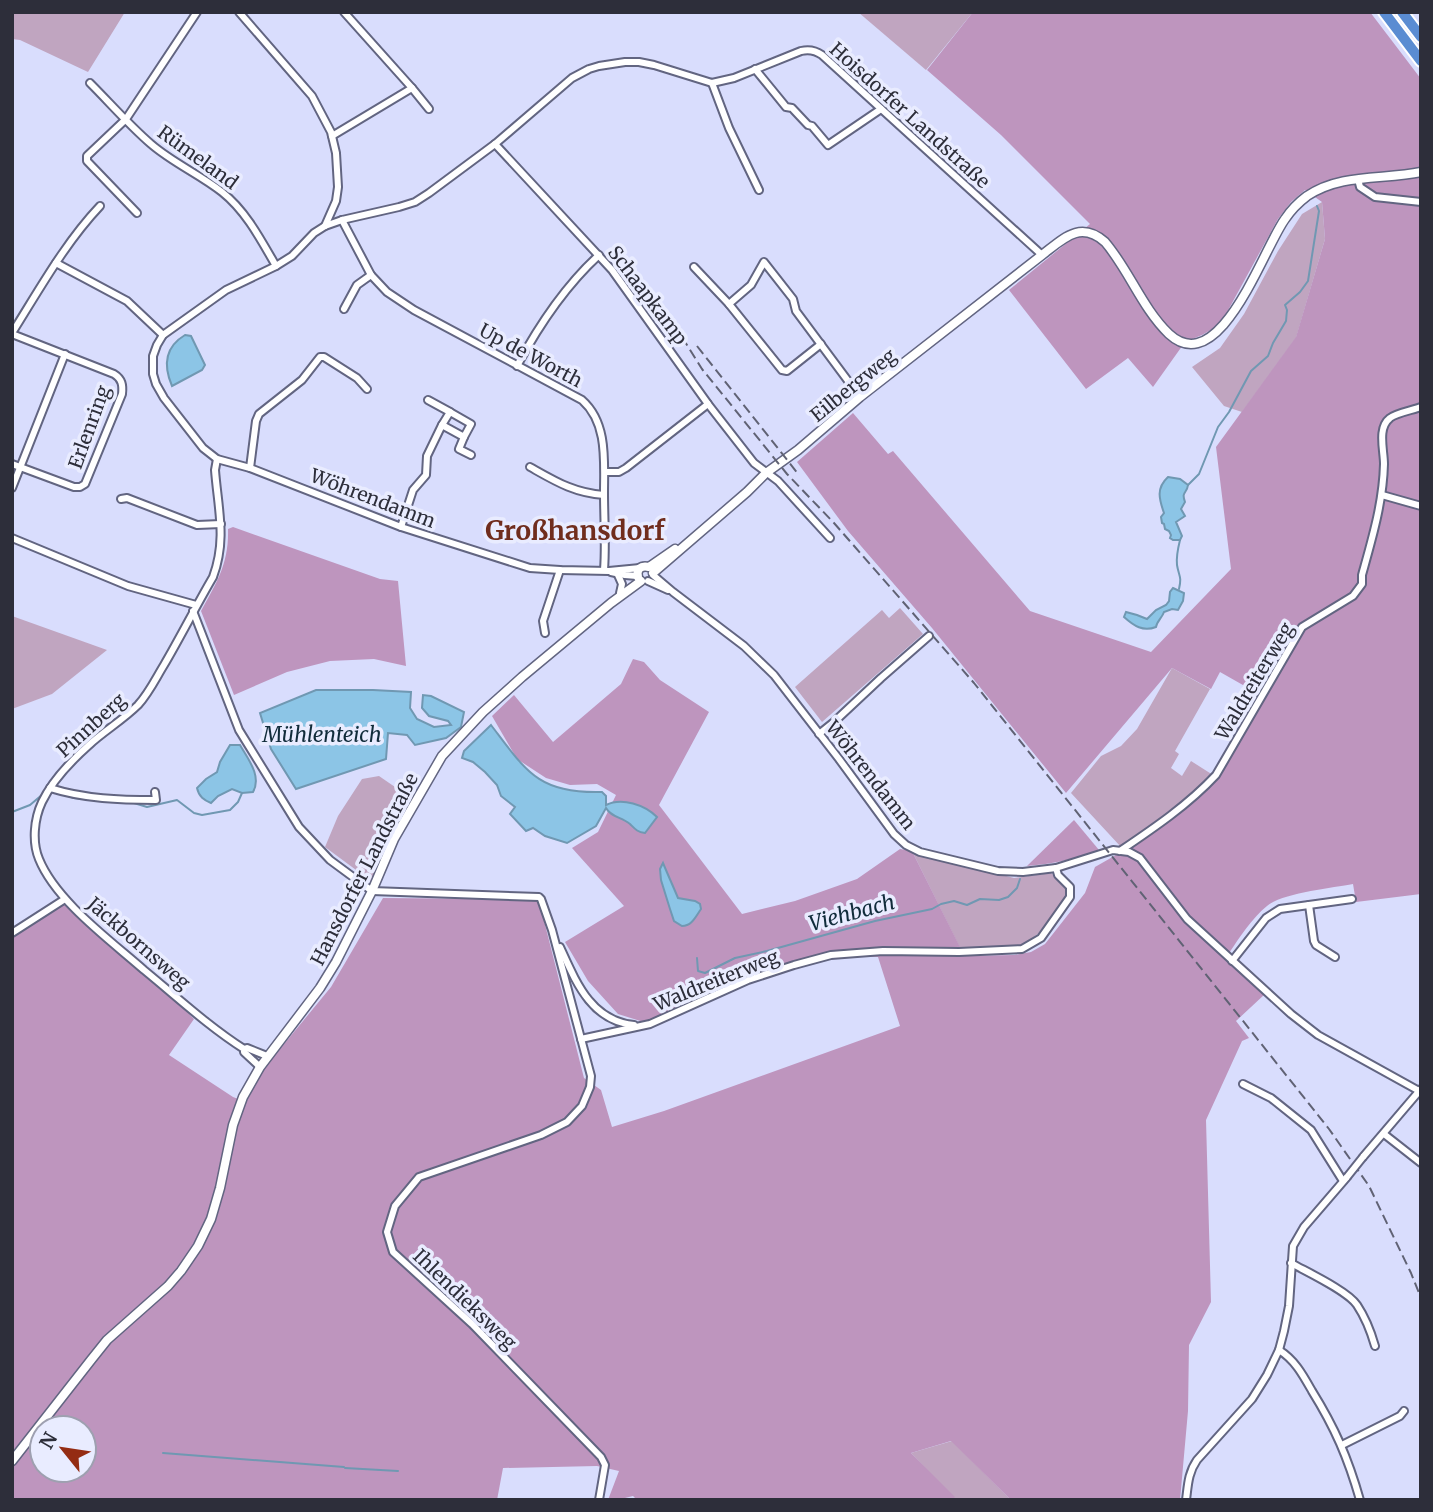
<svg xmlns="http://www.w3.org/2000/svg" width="1433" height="1512" viewBox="0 0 1433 1512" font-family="Merriweather,serif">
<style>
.green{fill:#c0a5c0}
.forest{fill:#be95be;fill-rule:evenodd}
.water{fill:#8cc5e6;stroke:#7098b2;stroke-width:2}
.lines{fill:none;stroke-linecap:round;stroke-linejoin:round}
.stream{stroke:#7098b2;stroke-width:2}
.minor-casing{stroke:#626581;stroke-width:10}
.secondary-casing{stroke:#626581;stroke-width:11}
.motorway-casing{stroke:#fff;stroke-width:14}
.minor{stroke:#fff;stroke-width:6}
.secondary{stroke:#fff;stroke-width:8}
.motorway{stroke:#5a8cd2;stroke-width:10}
.rail{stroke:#606274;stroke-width:2;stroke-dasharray:10 5;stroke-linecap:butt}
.minor-bridge-casing{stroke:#626581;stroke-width:10;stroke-linecap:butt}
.minor-bridge{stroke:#fff;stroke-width:6}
.labels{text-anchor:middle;stroke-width:7;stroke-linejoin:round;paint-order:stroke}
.street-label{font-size:19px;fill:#2d2e3a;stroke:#e9ecff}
.water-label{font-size:21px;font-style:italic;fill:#112c3b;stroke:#e9ecff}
.district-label{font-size:26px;font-weight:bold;fill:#702d1d;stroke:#e9ecff}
</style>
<rect width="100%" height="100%" fill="#d9ddfd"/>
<g class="green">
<polygon points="12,12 125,12 88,72 20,40 12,39"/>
<polygon points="858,12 973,12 926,70"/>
<polygon points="1322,202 1325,239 1296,338 1242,412 1224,406 1192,367 1220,348 1244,314 1278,251 1302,214"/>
<polygon points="900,608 923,634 822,722 795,687 882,610 889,618"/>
<polygon points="12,616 107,650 52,694 12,709"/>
<polygon points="1172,668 1210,689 1175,751 1179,754 1171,768 1182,776 1191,761 1213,775 1194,794 1121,847 1071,793 1101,756 1121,746 1137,729"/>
<polygon points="379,776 411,798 389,839 371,881 325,847 338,816 362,779"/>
<polygon points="912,851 1014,878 1051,873 1067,887 1065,898 1039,933 1022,946 961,950"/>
<polygon points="952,1441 1011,1500 952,1500 954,1498 911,1453"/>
</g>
<g class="forest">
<path d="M973 12H1370L1421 79V894L1356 902 1353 884C1332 888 1282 893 1267 906 1252 918 1240 937 1229 953L1230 961 1265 994 1236 1021 1249 1038 1242 1041 1206 1120 1211 1302 1189 1345 1188 1411 1180 1500H1011L951 1441 911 1453 955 1497 952 1500H678C668 1497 649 1499 637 1500L633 1496 617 1500H608L619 1471 597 1466 503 1468 497 1500H12V936L64 903 164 989 194 1019 169 1055 233 1097 246 1102 266 1066 331 987 383 898 496 899 539 901 584 1078 601 1090 612 1127 664 1111 900 1026 878 957 831 955 748 980 650 1024 618 1014 588 981 565 942 624 906 572 848 598 832 616 795 597 784 570 785 546 778 517 759 492 716 514 695 553 742 621 684 633 659 644 662 660 680 709 712 659 805 742 914 795 901 857 879 900 849 912 851 961 949 959 956 1014 955 1031 952 1045 944 1085 893 1095 867 1123 851 1165 823 1201 794 1219 775 1264 697 1220 672 1211 689 1172 668 1066 793 932 628 848 531 797 462 853 413 888 454 893 451 1030 611 1151 652 1231 569 1216 447 1296 337 1325 239 1322 202 1305 190 1291 202 1278 219 1226 314 1214 328 1202 335 1185 342 1153 387 1128 358 1086 389 1009 290 1090 224 1001 135 927 70ZM42 1428H84V1470H42Z"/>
<path d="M233 527 380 579 398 581 406 666 374 659 330 661 287 672 234 695 201 611C217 582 229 563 228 529Z"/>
<path d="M1074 820 1099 850C1075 859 1052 864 1027 866Z"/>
</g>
<g class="water">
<path d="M185 335 191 336 205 365 202 370 172 386C163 365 165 347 185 335Z"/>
<path d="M1168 477 1180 479 1188 485C1187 494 1181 491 1185 502L1181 509 1185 516 1176 522 1182 536 1180 540H1173L1170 538 1171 535 1169 531 1165 529 1164 524 1162 523 1161 517 1164 513C1159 499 1156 488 1168 477Z"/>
<path d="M1173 588 1184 593 1183 601 1178 610 1172 609 1164 612C1162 618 1157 621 1156 627 1143 632 1134 626 1124 617L1126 612 1137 615 1147 619 1156 610 1166 605 1169 601 1170 592Z"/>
<polygon points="316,690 373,690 411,692 410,708 417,719 434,727 451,725 448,721 429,716 422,708 423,695 431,696 464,712 461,727 446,738 415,745 407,735 388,733 386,759 296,789 271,749 260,713"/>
<path d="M491 725C526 771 538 794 602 792L606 796V805C622 797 645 805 657 817L645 833C637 832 635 829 630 824 621 817 611 817 606 808L596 826 567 843 545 836 533 828 526 831 510 814 515 807 501 796 497 785 485 772 473 762 462 758 464 751Z"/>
<path d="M230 745H240C248 759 262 776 253 792L242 793 232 789 218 796 211 803C204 800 199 797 197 788L206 779 217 772 220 762Z"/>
<path d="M663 863C668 875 673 886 678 898L695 901 700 904 701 909C696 916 692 926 682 926L674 921 670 909 661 880 660 869Z"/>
</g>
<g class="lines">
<g class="stream">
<polyline points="1188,485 1199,474 1218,427 1229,412 1251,371 1268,356 1273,343 1286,321 1287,310 1285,305 1300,292 1308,281 1319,211 1317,206"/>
<path d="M1179 589C1182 576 1179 577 1177 565 1176 556 1178 548 1180 540"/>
<polyline points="65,795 74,798 84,799"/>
<polyline points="103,801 115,802"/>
<polyline points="134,803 147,807 177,800 194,813 202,815 230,810 238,802 242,793"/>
<polyline points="12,812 30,805 43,794"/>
<polyline points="697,958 698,971 705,973 735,958 767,951 875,921 932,909 941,904 954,901 967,905 980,899 999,900 1008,897 1017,888 1020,879"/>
<polyline points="163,1453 344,1467"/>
<polyline points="345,1468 398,1471"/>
</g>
<defs>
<g id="minor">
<polyline points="239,12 312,96 331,132 336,153 338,187 336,201 325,226"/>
<polyline points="755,69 786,107 792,108 808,125 812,126 828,145 881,109"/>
<path d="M90 83C110 103 129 125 151 144 173 163 199 174 222 192 246 211 261 240 276 266"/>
<polyline points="712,83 729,128 759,190"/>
<polyline points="412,88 429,109"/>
<polyline points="332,136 412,88 344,12"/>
<polyline points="495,144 612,270 708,404 754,463 778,481 830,538"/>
<polyline points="1358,179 1360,187 1375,197 1421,202"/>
<polyline points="137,213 87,161 87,156 126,119 197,12"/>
<path d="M342 220 371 275 387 292 414 310 582 400C608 423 604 461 604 493 604 519 606 544 604 570"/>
<polyline points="56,263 127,301 163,335"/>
<polyline points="694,267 729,304 782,370 787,371 821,344"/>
<polyline points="729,304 751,285 764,262 793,299 796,311 860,397"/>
<polyline points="344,309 357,285 371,275"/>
<path d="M12 333C39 290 65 243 100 206"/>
<path d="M12 334 114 374C122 379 123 385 122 394L85 484 80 487H74L12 464"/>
<path d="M517 366C539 325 564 287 599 255"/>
<polyline points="428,400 450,412 442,425"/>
<polyline points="464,437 459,449 471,455"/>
<path d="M217 459 215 470C218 509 227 539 213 577 196 606 181 636 164 665 156 678 149 693 138 705 123 720 104 731 89 745 71 761 52 781 42 802 34 819 32 842 39 859 56 901 110 940 144 970 177 997 208 1026 244 1049V1052L260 1067"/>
<path d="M530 467C555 481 574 493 604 495"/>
<polyline points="250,468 256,421 259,414 302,380 320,357 324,357 357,378 367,389"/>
<polyline points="605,472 619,472 626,468 708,404"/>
<polyline points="12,488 65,354"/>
<polyline points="1382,495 1421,506"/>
<polyline points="121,499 127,498 197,525 221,524"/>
<polyline points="401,527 413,490 426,475 427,456 442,425 464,437 471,424 450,412"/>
<polyline points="12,538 128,586 196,605"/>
<path d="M640 568 609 571 560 570 530 568 401 527 250 468 217 459 203 448 164 398 156 384 153 374V356L157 345 163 335 226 290 276 266 292 256 314 233 325 226 342 220 399 207 415 202 429 193 495 144 572 78 589 69 599 66 625 62H639L654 65 712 83 734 78 801 51C809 49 815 50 822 55L1042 255"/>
<polyline points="611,572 625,575 637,576"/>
<polyline points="618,575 622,584 620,593"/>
<polyline points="653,575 673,592 744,646 774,675 839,759 894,834 906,845 920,852 998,871 1023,872 1056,868 1113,850 1129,852 1140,858 1187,919 1291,1014 1318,1035 1421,1092"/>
<polyline points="648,581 668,590"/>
<polyline points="193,611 239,730 299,827 330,860 372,891 539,897 541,899 552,930 591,1076 590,1087 582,1106 567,1122 541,1135 419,1177 395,1206 387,1232 393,1252 472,1324 601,1457 605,1465 599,1500"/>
<polyline points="545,633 543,621 560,570"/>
<polyline points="819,734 834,722 881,678 929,636"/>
<path d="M50 788C85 799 120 800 156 800L155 792"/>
<path d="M1120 851C1154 828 1188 805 1216 775L1302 627 1353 596 1362 584V575C1372 539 1383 503 1384 464 1384 450 1377 428 1390 418 1396 413 1413 410 1421 407"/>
<polyline points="1309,905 1314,941 1316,945 1335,957"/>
<polyline points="12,933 65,899"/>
<path d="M560 947C576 982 591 1021 634 1025"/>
<polyline points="1232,961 1266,918 1280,909 1352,899"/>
<polyline points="581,1039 650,1024 748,980 794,965 831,955 883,951 959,952 1022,949 1041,938 1070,897 1070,887 1058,875 1056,868"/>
<polyline points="244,1049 247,1048 267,1056"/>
<polyline points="1243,1084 1271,1098 1311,1130 1343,1181"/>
<polyline points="1384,1134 1421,1163"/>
<polyline points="1363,1157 1421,1089"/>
<path d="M1291 1263C1307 1272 1348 1291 1357 1305 1365 1317 1371 1332 1375 1346"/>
<path d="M1279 1350C1295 1360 1303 1375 1312 1391 1335 1428 1348 1458 1360 1500"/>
<polyline points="1342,1445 1400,1416 1404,1411"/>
<path d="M1186 1500C1188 1485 1188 1473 1197 1460L1252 1399 1267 1375 1279 1350 1284 1331 1289 1306 1293 1246 1304 1227 1347 1177"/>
</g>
<g id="secondary">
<path d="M653 573 747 492 766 473 798 450 860 397 1042 255C1063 239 1080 220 1105 242 1129 270 1142 308 1169 334 1220 381 1264 247 1285 219 1291 210 1299 202 1307 196 1341 173 1383 180 1421 172"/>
<path d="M638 577C636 569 641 565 649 567L675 549"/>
<polyline points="12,1461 91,1360 107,1340 168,1286 181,1271 198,1246 211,1219 220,1188 233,1125 243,1097 260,1067 320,988 336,962 372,891 394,839 442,756 483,712 522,677 611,603 641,581"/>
</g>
<g id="motorway">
<polyline points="1384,12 1421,61"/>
<polyline points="1402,12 1421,37"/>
</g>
</defs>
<use href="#minor" class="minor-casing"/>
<use href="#secondary" class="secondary-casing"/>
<use href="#motorway" class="motorway-casing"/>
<use href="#minor" class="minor"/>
<use href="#secondary" class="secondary"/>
<use href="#motorway" class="motorway"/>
<g class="rail">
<polyline points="682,337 702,369 787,474 834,523 974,683 1329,1129 1369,1186 1411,1273 1421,1298"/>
<polyline points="697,346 799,475"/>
</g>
<defs>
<polyline id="minor-bridge" points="1347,1177 1363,1157"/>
</defs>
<use href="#minor-bridge" class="minor-bridge-casing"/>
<use href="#minor-bridge" class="minor-bridge"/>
</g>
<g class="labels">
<g class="street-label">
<text transform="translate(910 115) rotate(42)" y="7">Hoisdorfer Landstraße</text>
<text transform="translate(198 157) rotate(36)" y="7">Rümeland</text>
<text transform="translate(648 295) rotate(53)" y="7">Schaapkamp</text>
<text transform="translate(531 355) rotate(28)" y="7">Up de Worth</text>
<text transform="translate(853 385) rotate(-39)" y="7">Eilbergweg</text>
<text transform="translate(89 427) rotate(-70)" y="7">Erlenring</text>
<text transform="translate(373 498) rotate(21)" y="7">Wöhrendamm</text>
<text transform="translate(1254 681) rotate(-59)" y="7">Waldreiterweg</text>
<text transform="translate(91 725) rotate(-42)" y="7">Pinnberg</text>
<text transform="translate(871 775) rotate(52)" y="7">Wöhrendamm</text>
<text transform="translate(364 869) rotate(-63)" y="7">Hansdorfer Landstraße</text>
<text transform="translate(139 943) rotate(41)" y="7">Jäckbornsweg</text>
<text transform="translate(716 980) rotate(-22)" y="7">Waldreiterweg</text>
<text transform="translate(465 1299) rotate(44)" y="7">Ihlendieksweg</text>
</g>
<g class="water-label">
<text x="322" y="742">Mühlenteich</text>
<text transform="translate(852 913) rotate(-15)" y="7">Viehbach</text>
</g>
<g class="district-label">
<text x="575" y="540">Großhansdorf</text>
</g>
</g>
<rect width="1433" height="1512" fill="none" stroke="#2d2e3a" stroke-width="28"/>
<g transform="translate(63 1449) rotate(300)"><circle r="33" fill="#e9ecff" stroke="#9ea0b0" stroke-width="2"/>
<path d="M0-5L12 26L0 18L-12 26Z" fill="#942c13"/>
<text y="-10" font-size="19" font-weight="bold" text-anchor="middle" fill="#2d2e3a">N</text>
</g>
</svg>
